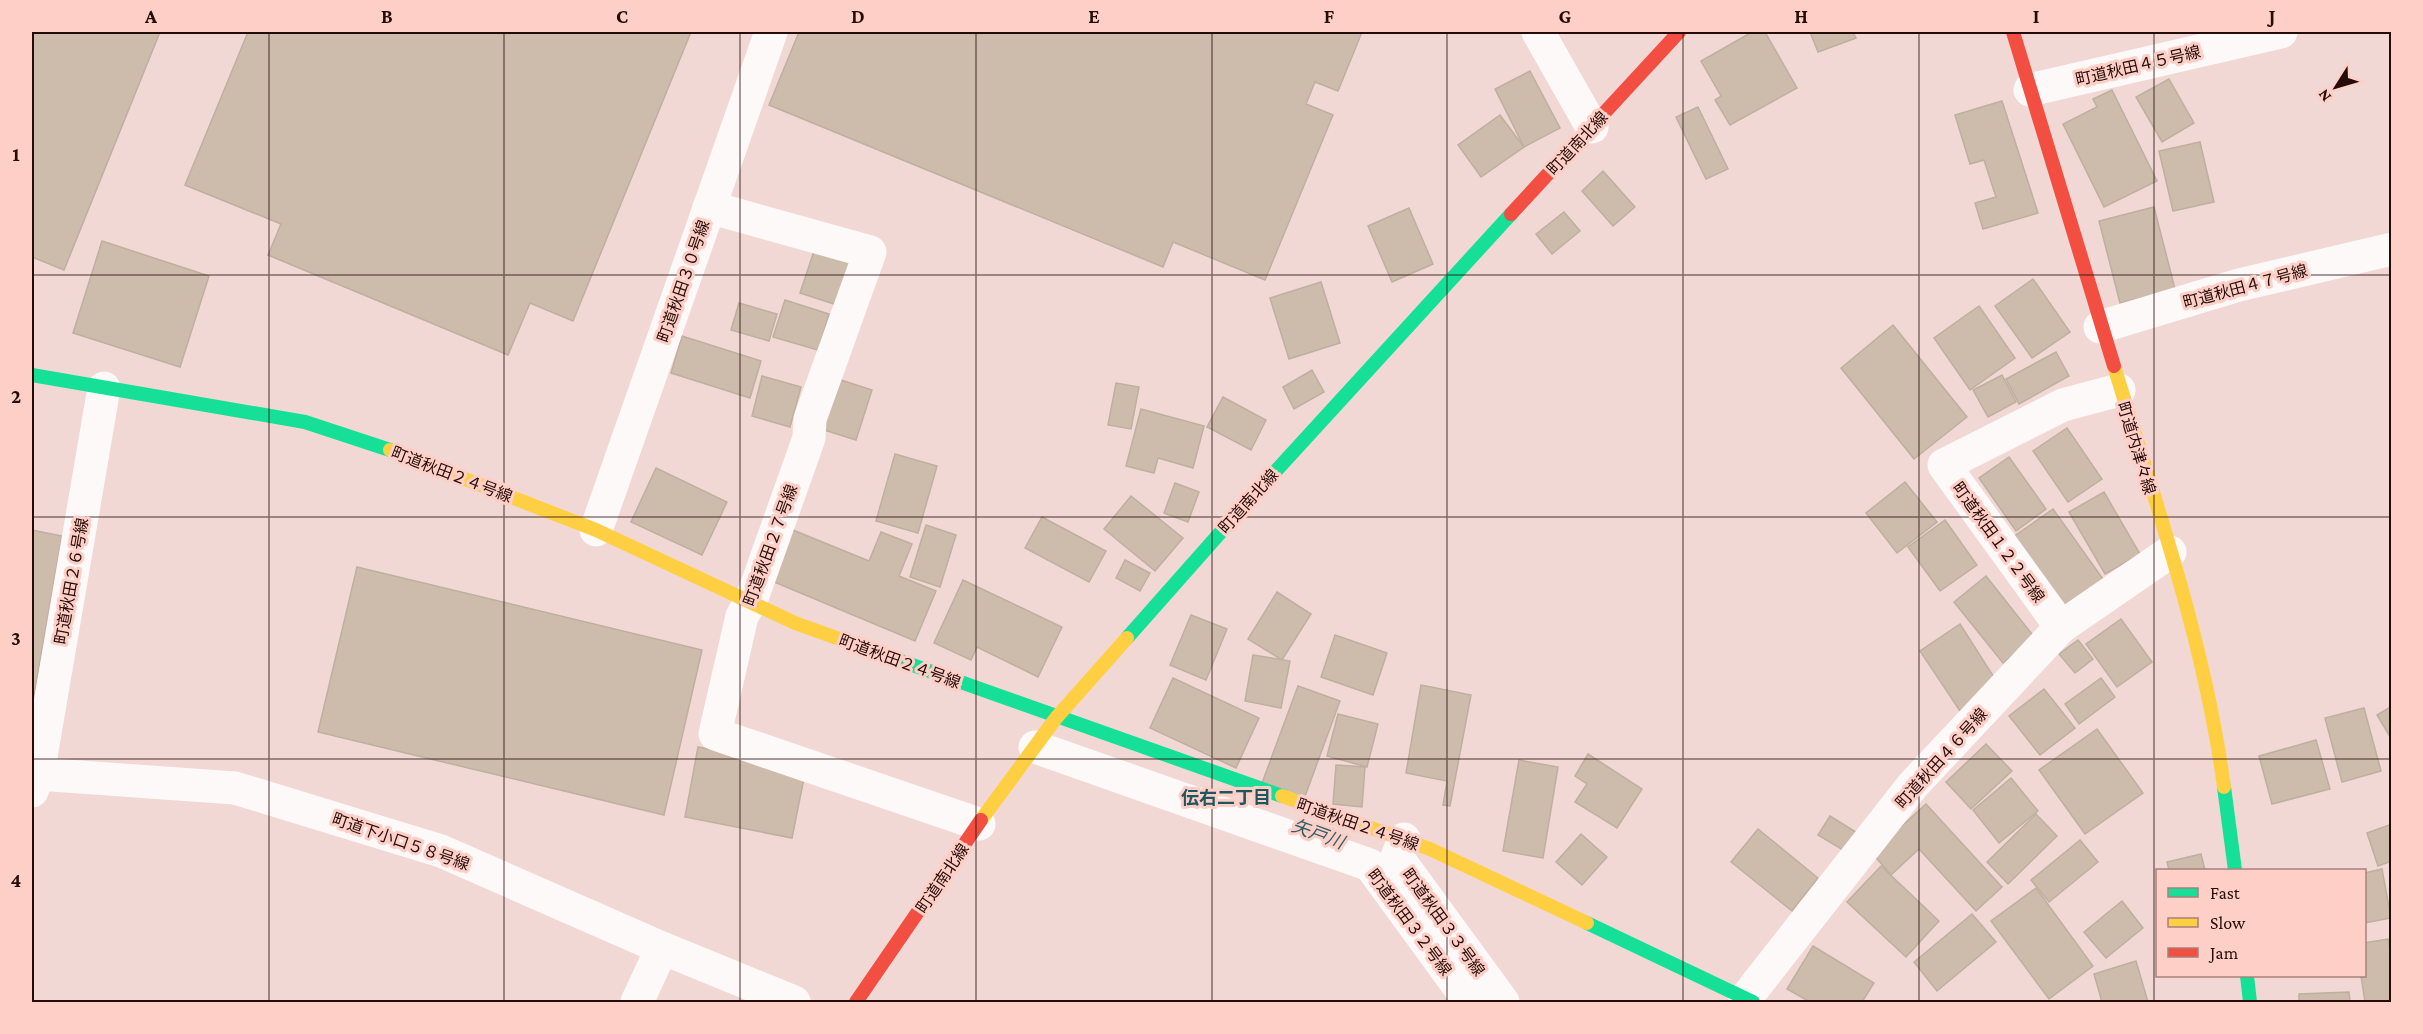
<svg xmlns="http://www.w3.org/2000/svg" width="2423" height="1034" viewBox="0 0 2423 1034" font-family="'Crimson Pro','Noto Sans JP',serif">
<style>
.building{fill:#cdbcac;stroke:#bfafa0;stroke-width:1.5}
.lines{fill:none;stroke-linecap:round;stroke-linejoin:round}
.street{stroke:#fdf9f9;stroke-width:33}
.fast{stroke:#16e098;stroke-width:14}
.slow{stroke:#ffcf43;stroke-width:14}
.jam{stroke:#f24e42;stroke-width:14}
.grid{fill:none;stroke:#260c08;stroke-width:1.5;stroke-opacity:0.55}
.labels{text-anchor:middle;stroke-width:6;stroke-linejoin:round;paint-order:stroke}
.street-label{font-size:16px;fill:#260c08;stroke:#fecfc7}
.neighbourhood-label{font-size:18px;font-weight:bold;fill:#1d565f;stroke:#fecfc7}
.water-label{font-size:18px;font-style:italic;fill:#2f5e66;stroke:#fecfc7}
.neatline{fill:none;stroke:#260c08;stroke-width:2}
.grid-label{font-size:20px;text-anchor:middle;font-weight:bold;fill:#260c08}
</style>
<rect width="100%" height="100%" fill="#f1d8d4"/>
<g class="building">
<polygon points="32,32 160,32 64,270 32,257"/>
<polygon points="248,32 691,32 573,321 530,303 508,355 268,255 281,224 185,185"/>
<polygon points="799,32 1362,32 1338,91 1315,82 1306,104 1333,115 1265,280 1173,242 1163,267 769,105"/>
<polygon points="1752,32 1765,32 1797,88 1730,125 1715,100 1721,96 1701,61"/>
<polygon points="1810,32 1853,32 1856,38 1818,52"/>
<polygon points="1530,71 1560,128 1524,147 1495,89"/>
<polygon points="2169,79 2194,123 2162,142 2136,97"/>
<polygon points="2112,90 2157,181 2104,207 2063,124 2097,107 2093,99"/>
<polygon points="2002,101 2038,213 1983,229 1975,203 1996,197 1984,160 1970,164 1955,115"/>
<polygon points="1698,107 1728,169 1706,179 1676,117"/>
<polygon points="1500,115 1524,147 1481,177 1458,145"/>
<polygon points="2200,142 2214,202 2173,211 2159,151"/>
<polygon points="1603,171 1635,207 1613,226 1582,191"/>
<polygon points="2154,207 2175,289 2120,303 2099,221"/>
<polygon points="1409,208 1433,264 1392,282 1368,226"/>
<polygon points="1564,212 1580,231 1552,254 1536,234"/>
<polygon points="102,241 209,276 180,367 73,333"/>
<polygon points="816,245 856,258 840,306 800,293"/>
<polygon points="2033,279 2070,332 2032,358 1995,306"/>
<polygon points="1321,282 1340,343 1289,359 1270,298"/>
<polygon points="785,300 829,314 818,350 773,337"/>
<polygon points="739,303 777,314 769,341 731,330"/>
<polygon points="1979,306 2015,358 1970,390 1934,338"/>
<polygon points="1893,325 1967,417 1914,459 1841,368"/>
<polygon points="682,336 761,361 750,398 671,373"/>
<polygon points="2056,352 2069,376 2019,404 2006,379"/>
<polygon points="1312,370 1324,392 1294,409 1283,387"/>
<polygon points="2002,375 2016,402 1988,417 1973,390"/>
<polygon points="762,376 801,387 790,427 752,416"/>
<polygon points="838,379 872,390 856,440 821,429"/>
<polygon points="1116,383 1139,387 1131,429 1108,425"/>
<polygon points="1223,397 1266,420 1251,450 1207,427"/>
<polygon points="1141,409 1204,426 1193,468 1158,458 1154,473 1126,466"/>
<polygon points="2067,428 2102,479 2068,502 2033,451"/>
<polygon points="895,454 937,466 918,533 876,521"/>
<polygon points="2009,457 2046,509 2016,531 1979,478"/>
<polygon points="656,468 727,502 702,555 631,522"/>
<polygon points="1905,482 1937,522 1897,553 1866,513"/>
<polygon points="1175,483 1199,492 1188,522 1164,513"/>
<polygon points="2104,492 2140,554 2105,574 2069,512"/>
<polygon points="1131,496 1183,538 1155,571 1104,529"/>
<polygon points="2053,509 2103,579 2064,608 2013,537"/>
<polygon points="1042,517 1106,551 1089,582 1025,548"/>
<polygon points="1945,520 1977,565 1940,591 1908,547"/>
<polygon points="926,525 956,535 940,587 910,577"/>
<polygon points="32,530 62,536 32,707"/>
<polygon points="793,530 869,561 881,532 912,544 899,576 936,591 915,641 772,581"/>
<polygon points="1125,560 1150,573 1140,591 1116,578"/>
<polygon points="357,567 702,650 664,815 318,732"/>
<polygon points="1986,576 2035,638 2003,663 1954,602"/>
<polygon points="963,580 1062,627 1038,677 977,647 971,660 934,643"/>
<polygon points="1277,592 1311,614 1282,660 1248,639"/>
<polygon points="1191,615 1227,629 1206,680 1170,665"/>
<polygon points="2121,619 2152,662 2117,687 2086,644"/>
<polygon points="1960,624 1999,685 1960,711 1920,651"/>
<polygon points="1335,635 1387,653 1373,695 1321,677"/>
<polygon points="2078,640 2093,659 2075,673 2059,654"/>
<polygon points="1253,655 1290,661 1281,708 1245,701"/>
<polygon points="1173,678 1259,718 1236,768 1150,728"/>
<polygon points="2101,678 2115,697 2079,724 2065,704"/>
<polygon points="1421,685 1471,695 1450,806 1443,805 1447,781 1406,773"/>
<polygon points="1298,686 1340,701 1304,799 1262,783"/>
<polygon points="2044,689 2075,728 2040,755 2009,716"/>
<polygon points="2392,706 2392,740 2377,715"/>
<polygon points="2364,708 2381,771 2342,782 2325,718"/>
<polygon points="1338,714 1378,724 1367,767 1327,756"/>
<polygon points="2097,729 2143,793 2085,834 2039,770"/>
<polygon points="2316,740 2330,789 2272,804 2259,756"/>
<polygon points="1986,744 2012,771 1971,809 1946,782"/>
<polygon points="698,747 806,768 792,838 685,817"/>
<polygon points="1588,754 1642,789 1617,828 1575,802 1587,784 1575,776"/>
<polygon points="1519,760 1558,767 1543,858 1503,851"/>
<polygon points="1336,765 1365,767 1362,807 1333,804"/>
<polygon points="2011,778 2038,811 1999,843 1973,810"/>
<polygon points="1926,804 2002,887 1976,911 1919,849 1891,875 1872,853"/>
<polygon points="2036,814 2057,836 2008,884 1987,862"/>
<polygon points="1830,816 1859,834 1848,853 1818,835"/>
<polygon points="2392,824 2392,861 2378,866 2367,833"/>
<polygon points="1758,829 1818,878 1792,911 1731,862"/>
<polygon points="1581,834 1607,857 1582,885 1556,862"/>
<polygon points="2080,840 2098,862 2049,902 2031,880"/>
<polygon points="2201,854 2205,870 2169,870 2167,862"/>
<polygon points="1881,866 1939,921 1906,957 1847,902"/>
<polygon points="2382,869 2391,918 2364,923 2364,873"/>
<polygon points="2036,888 2093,966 2049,999 1991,921"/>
<polygon points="2122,901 2143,928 2106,958 2084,932"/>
<polygon points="1972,914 1996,942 1937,991 1914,962"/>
<polygon points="2388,939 2392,961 2392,1002 2365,1002 2361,976 2364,976 2364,943"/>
<polygon points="1813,946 1874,983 1862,1002 1810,1002 1787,989"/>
<polygon points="2136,961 2148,1002 2102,1002 2094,974"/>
<polygon points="2349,992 2350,1002 2299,1002 2299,994"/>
</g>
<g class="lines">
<g class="street">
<polyline points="1538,32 1592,127"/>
<polyline points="2030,90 2281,32"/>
<polyline points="709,207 870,252 810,419 809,438 751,601 742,616 715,734 979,824"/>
<polyline points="2100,327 2239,285 2392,249"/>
<polyline points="596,530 771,32"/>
<polyline points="2061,627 1944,465 2063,405 2119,390"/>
<polyline points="1035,747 1370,865 1470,1002"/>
<polyline points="32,773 38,774 104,388"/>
<polyline points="32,791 38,774 235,788 441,851 662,948 794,1002"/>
<polyline points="1404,839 1397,857 1503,1002"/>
<polyline points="1745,999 1913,785 2061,627 2170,552"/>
<polyline points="637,1002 662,948"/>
</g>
<g class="fast">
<polyline points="32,375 305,422 390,450"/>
<polyline points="1127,638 1242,508 1511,214"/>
<polyline points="873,651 1282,796"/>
<polyline points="2224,787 2235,870"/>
<polyline points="1587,923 1753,1002"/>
<polyline points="2247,976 2250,1002"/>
</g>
<g class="slow">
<path d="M2114 366C2156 504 2205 644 2224 787"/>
<polyline points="390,450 596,530 795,623 873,651"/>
<polyline points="1282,796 1430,849 1587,923"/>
<polyline points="981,820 1056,718 1127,638"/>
</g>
<g class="jam">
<polyline points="2013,32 2114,366"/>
<polyline points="1511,214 1679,32"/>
<polyline points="856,1002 981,820"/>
</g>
</g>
<path class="grid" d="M269 32V1002M504 32V1002M740 32V1002M976 32V1002M1212 32V1002M1447 32V1002M1683 32V1002M1919 32V1002M2154 32V1002M32 275H2392M32 517H2392M32 759H2392"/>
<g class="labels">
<g class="street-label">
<text transform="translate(2138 65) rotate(-13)" y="6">町道秋田４５号線</text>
<text transform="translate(1577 143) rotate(-47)" y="6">町道南北線</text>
<text transform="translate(683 281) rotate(-71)" y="6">町道秋田３０号線</text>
<text transform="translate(2245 286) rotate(-15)" y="6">町道秋田４７号線</text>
<text transform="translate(2137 448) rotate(73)" y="6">町道内津々線</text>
<text transform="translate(452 474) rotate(21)" y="6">町道秋田２４号線</text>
<text transform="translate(1248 501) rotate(-48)" y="6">町道南北線</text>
<text transform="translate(1999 542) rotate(54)" y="6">町道秋田１２２号線</text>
<text transform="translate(770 545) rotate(-70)" y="6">町道秋田２７号線</text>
<text transform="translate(71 581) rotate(-80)" y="6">町道秋田２６号線</text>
<text transform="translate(900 661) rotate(20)" y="6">町道秋田２４号線</text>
<text transform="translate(1941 758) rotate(-48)" y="6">町道秋田４６号線</text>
<text transform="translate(1358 824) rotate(19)" y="6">町道秋田２４号線</text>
<text transform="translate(401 841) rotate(19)" y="6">町道下小口５８号線</text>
<text transform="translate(942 878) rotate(-56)" y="6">町道南北線</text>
<text transform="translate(1410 922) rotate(53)" y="6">町道秋田３２号線</text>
<text transform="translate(1444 922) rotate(54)" y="6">町道秋田３３号線</text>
</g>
<g class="neighbourhood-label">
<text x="1226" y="804">伝右二丁目</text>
</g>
<g class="water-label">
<text transform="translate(1318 834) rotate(20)" y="6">矢戸川</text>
</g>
</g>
<rect width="2423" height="1034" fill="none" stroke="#fecfc7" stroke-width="66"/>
<rect x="2156" y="869" width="210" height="108" fill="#fecfc7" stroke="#a8817b" stroke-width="1.5"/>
<rect x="2168" y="888" width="30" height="9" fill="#16e098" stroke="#a8817b" stroke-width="1.5"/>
<text x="2210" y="899" font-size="18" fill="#260c08">Fast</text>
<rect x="2168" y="918" width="30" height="9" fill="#ffcf43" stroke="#a8817b" stroke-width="1.5"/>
<text x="2210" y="929" font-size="18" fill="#260c08">Slow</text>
<rect x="2168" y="948" width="30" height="9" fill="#f24e42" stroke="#a8817b" stroke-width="1.5"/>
<text x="2210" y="959" font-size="18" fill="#260c08">Jam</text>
<g transform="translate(2336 87) rotate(233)" stroke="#fecfc7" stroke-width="4.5" paint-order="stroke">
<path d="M0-4.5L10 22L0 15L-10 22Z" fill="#260c08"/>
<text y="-9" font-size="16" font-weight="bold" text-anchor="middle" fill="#260c08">N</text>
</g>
<rect x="33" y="33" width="2357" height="968" class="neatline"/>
<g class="grid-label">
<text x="151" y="23">A</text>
<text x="387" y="23">B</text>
<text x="622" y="23">C</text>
<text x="858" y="23">D</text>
<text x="1094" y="23">E</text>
<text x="1329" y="23">F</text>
<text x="1565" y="23">G</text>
<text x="1801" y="23">H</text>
<text x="2036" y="23">I</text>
<text x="2272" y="23">J</text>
<text x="16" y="161">1</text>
<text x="16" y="403">2</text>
<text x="16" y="645">3</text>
<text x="16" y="887">4</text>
</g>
</svg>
